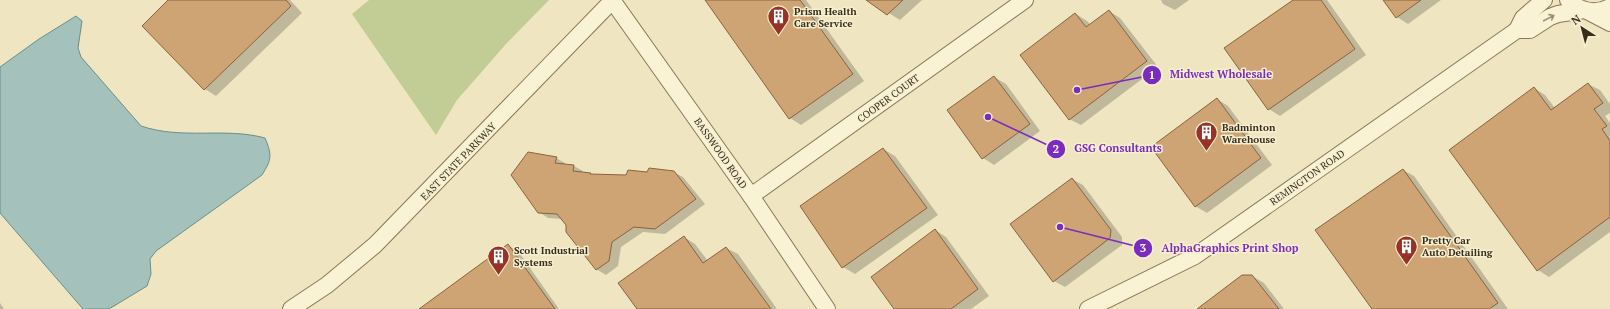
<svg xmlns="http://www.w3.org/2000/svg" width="1610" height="309" viewBox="0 0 1610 309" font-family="'PT Serif',serif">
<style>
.green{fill:#c1cd94}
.water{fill:#a4c1bb;stroke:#6a8f8a}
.shadow{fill:#0003}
.building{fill:#cea475;stroke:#88633d}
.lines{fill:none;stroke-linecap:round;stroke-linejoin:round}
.minor-casing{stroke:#897758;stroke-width:18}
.minor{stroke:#faf2d4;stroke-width:16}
.oneway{stroke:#999078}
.labels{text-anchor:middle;stroke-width:3;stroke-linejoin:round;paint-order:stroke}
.poi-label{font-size:10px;font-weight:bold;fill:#382d1d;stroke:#f6efd0;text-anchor:start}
.street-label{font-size:10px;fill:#382d1d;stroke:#f6efd0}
.leader{fill:none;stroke:#7b2cbf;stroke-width:1.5}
.callout-dot{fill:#7b2cbf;stroke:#f6efd0;stroke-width:1.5}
.mark-label{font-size:12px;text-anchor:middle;font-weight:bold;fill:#fff}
.callout-label{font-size:11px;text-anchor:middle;font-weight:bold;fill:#7b2cbf;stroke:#f6efd0;stroke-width:3;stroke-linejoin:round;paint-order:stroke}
</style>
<rect width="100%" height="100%" fill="#efe6c1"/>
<polygon class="green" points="369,0 549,0 506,44 457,100 436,135 352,14"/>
<path class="water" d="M76 16 82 21 78 48 81 57 141 126C182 140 225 127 265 138 272 155 272 159 262 175L156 251 150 259 151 274 147 286 109 309H83L0 213V67L39 39Z"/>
<g class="shadow">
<polygon points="170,0 290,0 302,13 216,96 205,89 143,26"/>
<polygon points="706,0 806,0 864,81 801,125 790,118"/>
<polygon points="868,0 922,0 900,20"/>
<polygon points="1161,0 1189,0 1175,10 1163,4"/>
<polygon points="1294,0 1327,0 1366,55 1280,116 1269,109"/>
<polygon points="1385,0 1441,0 1408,24 1397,17"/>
<polygon points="1109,11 1120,18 1158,67 1081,125 1069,119 1076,14 1087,21 1091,25"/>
<polygon points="994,77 1006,84 1040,131 994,165 983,158"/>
<polygon points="1588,84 1600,90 1610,104 1610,113 1605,116 1610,123 1610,232 1549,277 1538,270 1534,88 1545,95 1555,108"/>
<polygon points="1217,99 1228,106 1272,165 1207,213 1195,206"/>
<polygon points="883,149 895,156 938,215 855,274 843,267"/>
<polygon points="556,158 565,163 565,165 574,166 583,171 582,173 592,175 626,176 673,172 683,177 705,204 665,234 643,232 621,247 618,266 606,275 596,269 562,219 548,218 539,212"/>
<polygon points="1403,170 1414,176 1508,309 1373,309"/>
<polygon points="1072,179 1083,185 1122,237 1122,245 1065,287 1054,281"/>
<polygon points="935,230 946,237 989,296 971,309 895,309"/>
<polygon points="684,237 695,244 708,261 726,248 738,254 777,309 638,309"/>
<polygon points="509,246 518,251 559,309 424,309"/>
<polygon points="1252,276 1264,283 1284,309 1198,309"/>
<polygon points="0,303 4,309 0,309"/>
</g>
<g class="building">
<polygon points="168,0 286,0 291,6 204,90 142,26"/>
<polygon points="705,0 800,0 853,74 789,119"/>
<polygon points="866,0 903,0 887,15"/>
<polygon points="1293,0 1321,0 1355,49 1268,110 1224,48"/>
<polygon points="1383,0 1421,0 1396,18"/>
<polygon points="1109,10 1147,61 1069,120 1020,55 1075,13 1086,27"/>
<polygon points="994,76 1030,124 982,159 947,110"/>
<polygon points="1588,83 1603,103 1594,109 1607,126 1602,129 1610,141 1610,217 1537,271 1449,150 1534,87 1551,110"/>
<polygon points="1217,98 1261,158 1195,207 1151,147"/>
<polygon points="883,148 927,208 842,268 800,206"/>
<polygon points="528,152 557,157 555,163 574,165 573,171 591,173 590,174 626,175 628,170 647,172 649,168 674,171 696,199 655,229 634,227 612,242 609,261 596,270 566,232 566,225 557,214 538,213 511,175"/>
<polygon points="1403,169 1498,303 1489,309 1372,309 1315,230"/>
<polygon points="1072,178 1111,230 1110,238 1053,282 1010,224"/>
<polygon points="935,229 978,289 951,309 894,309 871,277"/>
<polygon points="684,236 703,263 726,247 771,309 637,309 618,283"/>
<polygon points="508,244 555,309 419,309"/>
<polygon points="1242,275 1252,275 1279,309 1197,309"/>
</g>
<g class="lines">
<defs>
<g id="minor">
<polyline points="612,0 751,196 827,309"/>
<path d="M1568 0C1580 11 1595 15 1610 7"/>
<polyline points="1587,11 1610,23"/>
<polyline points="1517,30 1530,30 1550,17 1558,14 1584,10"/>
<polyline points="751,196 1025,0"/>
<polyline points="291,309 327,285 375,245 613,0"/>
<polyline points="1088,309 1195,256 1517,30 1523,18 1544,0"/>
</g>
</defs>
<use href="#minor" class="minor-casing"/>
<use href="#minor" class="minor"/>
</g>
<defs><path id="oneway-shaft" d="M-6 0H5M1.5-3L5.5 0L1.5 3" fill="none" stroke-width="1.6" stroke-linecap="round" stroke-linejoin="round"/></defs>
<use class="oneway" href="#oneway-shaft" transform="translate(1549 18) rotate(-28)"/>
<defs>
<symbol id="building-pin" viewBox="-11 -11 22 30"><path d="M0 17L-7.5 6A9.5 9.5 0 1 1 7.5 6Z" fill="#993226" stroke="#f6efd0"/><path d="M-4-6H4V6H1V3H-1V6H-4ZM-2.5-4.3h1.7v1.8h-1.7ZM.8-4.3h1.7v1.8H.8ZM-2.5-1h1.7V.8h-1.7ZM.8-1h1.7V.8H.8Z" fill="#fff"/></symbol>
</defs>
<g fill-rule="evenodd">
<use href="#building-pin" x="766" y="4" width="25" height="34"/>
<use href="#building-pin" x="1194" y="120" width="25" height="34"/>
<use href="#building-pin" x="1394" y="234" width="25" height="34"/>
<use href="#building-pin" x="486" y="244" width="25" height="34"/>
</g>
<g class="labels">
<g class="poi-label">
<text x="794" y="15">Prism Health<tspan x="794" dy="12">Care Service</tspan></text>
<text x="1222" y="131">Badminton<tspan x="1222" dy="12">Warehouse</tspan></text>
<text x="1422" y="244">Pretty Car<tspan x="1422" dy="12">Auto Detailing</tspan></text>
<text x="514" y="254">Scott Industrial<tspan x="514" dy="12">Systems</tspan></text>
</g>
<g class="street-label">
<text transform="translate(888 98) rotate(-36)" y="4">COOPER COURT</text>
<text transform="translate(721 153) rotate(55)" y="4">BASSWOOD ROAD</text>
<text transform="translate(458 161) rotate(-46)" y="4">EAST STATE PARKWAY</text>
<text transform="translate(1307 177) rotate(-35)" y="4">REMINGTON ROAD</text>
</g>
</g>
<path class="leader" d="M1077 90L1152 75M988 117L1056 149M1060 227L1143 248"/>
<g class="callout-dot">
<circle cx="1077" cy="90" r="4"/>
<circle cx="988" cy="117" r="4"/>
<circle cx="1060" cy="227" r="4"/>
<circle cx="1152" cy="75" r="10"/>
<circle cx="1056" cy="149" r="10"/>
<circle cx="1143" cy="248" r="10"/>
</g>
<g class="mark-label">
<text x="1152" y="79">1</text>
<text x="1056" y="153">2</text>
<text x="1143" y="252">3</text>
</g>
<g class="callout-label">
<text x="1221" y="78">Midwest Wholesale</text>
<text x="1118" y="152">GSG Consultants</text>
<text x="1230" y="252">AlphaGraphics Print Shop</text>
</g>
<g transform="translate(1582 28) rotate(324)" stroke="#f6efd0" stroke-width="3" paint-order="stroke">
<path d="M0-3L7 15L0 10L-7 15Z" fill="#382d1d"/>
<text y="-6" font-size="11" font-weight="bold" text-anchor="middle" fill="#382d1d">N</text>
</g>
</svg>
